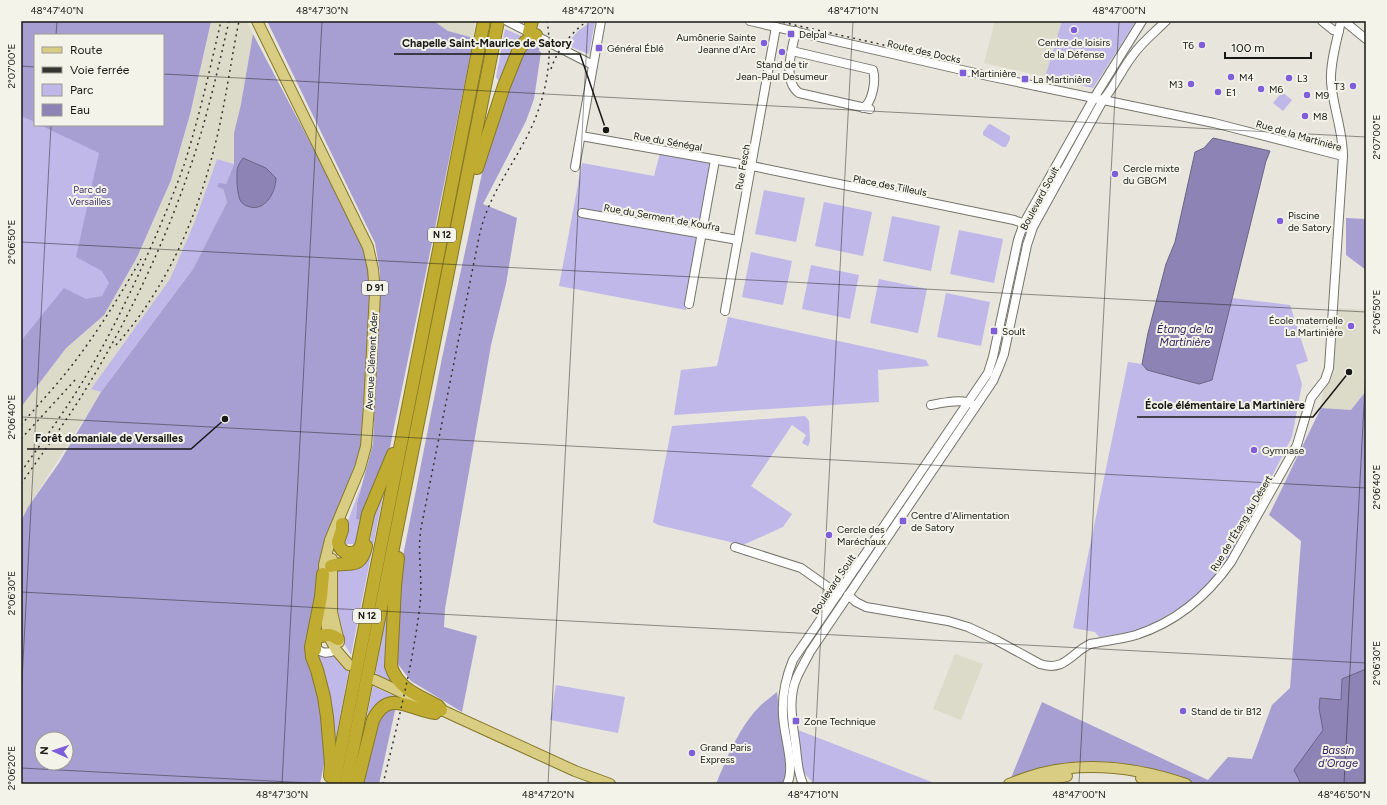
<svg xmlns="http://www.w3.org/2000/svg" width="1387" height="805" viewBox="0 0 1387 805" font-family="Figtree,sans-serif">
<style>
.built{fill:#dcdac9}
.green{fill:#c0b8e9;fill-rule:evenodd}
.forest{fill:#a79fd2;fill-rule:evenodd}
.water{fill:#8d84b5;stroke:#6a6485}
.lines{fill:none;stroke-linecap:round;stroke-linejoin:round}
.minor-casing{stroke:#75746b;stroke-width:10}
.major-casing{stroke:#857827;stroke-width:12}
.highway-casing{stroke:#857827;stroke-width:14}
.minor{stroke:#fff;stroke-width:8}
.major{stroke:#d9cd83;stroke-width:10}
.highway{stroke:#bfac30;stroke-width:12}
.rail{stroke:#343430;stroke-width:1.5;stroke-dasharray:2 4;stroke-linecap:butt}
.ticks{fill:none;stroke:#181815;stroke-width:1;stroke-opacity:0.45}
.poi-dot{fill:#7e5ed9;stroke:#f4f3e9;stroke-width:1.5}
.labels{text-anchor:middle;stroke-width:4;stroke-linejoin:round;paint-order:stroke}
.shield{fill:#f4f3e9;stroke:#5a5a55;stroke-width:1}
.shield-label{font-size:9px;font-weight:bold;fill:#181815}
.poi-label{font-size:10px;fill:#181815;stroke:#f4f3e9;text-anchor:start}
.street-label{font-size:10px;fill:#181815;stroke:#f4f3e9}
.park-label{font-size:10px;fill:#3e2f6c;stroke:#f4f3e9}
.water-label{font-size:11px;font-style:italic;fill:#31205d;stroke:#f4f3e9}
.leader{fill:none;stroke:#181815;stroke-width:1.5}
.callout-dot{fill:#181815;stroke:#f4f3e9;stroke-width:1.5}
.callout-label{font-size:11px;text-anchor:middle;font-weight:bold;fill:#181815;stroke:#f4f3e9;stroke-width:4;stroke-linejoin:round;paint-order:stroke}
.neatline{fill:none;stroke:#181815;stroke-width:1.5}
.ticks-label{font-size:10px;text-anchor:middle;fill:#181815}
</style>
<rect width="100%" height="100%" fill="#e7e5dc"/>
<g class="built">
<polygon points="211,21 247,21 253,34 241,104 234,133 234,164 217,159 195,221 170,279 92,388 101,392 28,507 21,521 21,407 66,348 104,315 137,257 171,180 190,114"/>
<polygon points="434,21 475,21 474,38 448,31"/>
<polygon points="995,21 1062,21 1045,77 984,63"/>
<polygon points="1338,308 1366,310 1366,391 1351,410 1321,408 1323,389 1331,377 1333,367"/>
<polygon points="955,654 983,664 961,720 933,709"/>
</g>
<g class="green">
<path d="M21 21H211L190 114 171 180 137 257 104 315 66 348 21 407ZM35 35H163V125H35Z"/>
<polygon points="592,21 595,21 589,54 566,45 578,31"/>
<polygon points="1062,21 1136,21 1093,88 1045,77"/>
<polygon points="505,29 524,37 501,84 496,77"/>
<polygon points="1282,92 1292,100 1283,111 1273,103"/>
<polygon points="990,124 1010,136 1010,139 1006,147 1003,147 983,135 983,132 988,125"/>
<polygon points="660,153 712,162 686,310 559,286 582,163 654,176"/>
<polygon points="217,159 234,164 226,184 217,187 223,189 227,202 193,269 101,392 91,389 170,279 195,221"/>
<polygon points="764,190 805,198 796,242 755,234"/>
<polygon points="824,202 872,212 863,256 815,246"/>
<polygon points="892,216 940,226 931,271 883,261"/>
<polygon points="959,230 1003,239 994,283 950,274"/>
<polygon points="751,252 792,261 783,305 742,297"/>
<polygon points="811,265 859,275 850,319 802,309"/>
<polygon points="879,279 927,289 918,333 870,323"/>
<polygon points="946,293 990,302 981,346 937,337"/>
<polygon points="1232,298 1290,305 1308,361 1296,365 1302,384 1292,437 1238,543 1215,577 1202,592 1189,602 1151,625 1138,630 1124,633 1099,637 1095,632 1073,628 1128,362 1142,364 1147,370 1199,384 1212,380"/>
<polygon points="728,317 926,360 929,366 878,370 879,402 674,415 681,370 717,366"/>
<polygon points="805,416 809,421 810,441 808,446 802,443 806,435 792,425 751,486 792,514 783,527 743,545 658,525 653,522 672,426"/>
<polygon points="387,476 351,655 340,637 336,625 333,567 369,549 376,504"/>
<polygon points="361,486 357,503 356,518 363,520 358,541 355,544 347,544 344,541 346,526"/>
<polygon points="388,606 392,607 389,659 400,687 375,676"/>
<polygon points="317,652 334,653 349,669 334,748"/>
<polygon points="556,685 625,697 618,733 550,720"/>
<polygon points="373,686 398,698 359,759"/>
<polygon points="798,730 937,784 814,784 803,772"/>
</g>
<g class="forest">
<polygon points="21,21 211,21 190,114 171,180 137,257 104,315 66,348 21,407 21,341 64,288 86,299 102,296 109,283 102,271 76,257 99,153 40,125 163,125 163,35 35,35 35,122 21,116"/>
<polygon points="267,21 434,21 448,31 474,38 390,447 367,503 363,520 356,519 357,503 373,444 380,272 375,243"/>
<path d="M253 34 365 247 369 272V350L362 445 319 565 316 603 319 696 327 749 320 784H21V521L28 507 59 463 101 392 193 269 227 202 223 189 217 187 219 183 226 184 234 164V133L241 104ZM42 739H66V763H42Z"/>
<polygon points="532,43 540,47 539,51 541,52 534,99 526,121 483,204 517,218 506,284 491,345 445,609 444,627 477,636 462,712 411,681 397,663 402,561 442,358 489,141 524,48"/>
<polygon points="1346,218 1366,219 1366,270 1346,255"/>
<polygon points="1366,391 1366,784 1196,784 1149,768 1083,763 1044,769 1011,778 1042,702 1208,780 1228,757 1252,759 1272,705 1290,688 1301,541 1269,515 1321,408 1351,410"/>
<path d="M777 692 787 774 783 784H716C727 757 740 725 762 704 767 700 772 696 777 692Z"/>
<polygon points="396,706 379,784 362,784 380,714"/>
</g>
<g class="water">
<polygon points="1213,138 1270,151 1266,161 1212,380 1199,384 1147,370 1142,364 1148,333 1166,264 1175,242 1195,152 1204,148"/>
<path d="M243 158 266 168 276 178C276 191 266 211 250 207 246 206 242 204 240 200 238 195 237 186 237 181 237 169 236 168 243 158Z"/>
<polygon points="1366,669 1366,782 1361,784 1301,784 1294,770 1323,730 1319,708 1320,698 1341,700 1342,679"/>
</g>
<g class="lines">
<defs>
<g id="minor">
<polyline points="507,21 593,65"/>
<path d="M750 21 988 76 1214 123 1343 156 1329 368 1325 380 1311 398 1297 445 1231 562C1207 596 1176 622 1136 635 1122 639 1105 641 1090 644 1071 653 1065 672 1040 664L996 640 968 627 948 621 866 607 856 602 848 595"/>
<polyline points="1322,21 1333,30 1339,31"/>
<path d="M1341 21C1337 41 1330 62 1331 82 1333 107 1343 131 1343 156"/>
<polyline points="1344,21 1366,39"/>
<path d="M796 31C792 48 782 81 799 93L870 109"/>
<path d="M792 51 873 70C876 80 873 102 863 108"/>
<polyline points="581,136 752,166 1014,220 1028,225"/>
<polyline points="575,167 601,21"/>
<polyline points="582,213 738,240"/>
<polyline points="689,304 715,160"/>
<polyline points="725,311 776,27"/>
<path d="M931 405C941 403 963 398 972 404"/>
<polyline points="735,547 801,568 838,594"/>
<path d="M315 646C320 654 328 654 336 650"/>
<path d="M787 784C796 767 783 734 783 714 782 696 786 677 793 660L988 373 993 357 1018 240 1024 223 1094 98 1142 21"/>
<path d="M803 784C798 773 797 760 796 748 793 724 787 699 797 677 801 668 806 660 810 652L993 381 999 367 1004 354 1027 245 1033 227 1103 100C1115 86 1122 69 1133 55 1142 42 1155 32 1166 21"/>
</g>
<g id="major">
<polyline points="257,21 368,247 373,269 375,293 369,406 366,446 360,468 330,540 324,565 325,613 328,635 336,650 349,665"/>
<polyline points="332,559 332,612 339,642"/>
<polyline points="375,680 420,701"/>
<polyline points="435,707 575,771 610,784"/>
<polyline points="1141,778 1164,784"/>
<path d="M1009 784C1019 780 1030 776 1041 773 1090 761 1139 768 1186 784"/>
<polyline points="1030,784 1067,776"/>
</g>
<g id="highway">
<polyline points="529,32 532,21"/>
<polyline points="477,168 504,86 519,49 525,42 536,35"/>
<polyline points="342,524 342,530 338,542 339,546 342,550 346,553 351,553 356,552 360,548 362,543 368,514 393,454"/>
<path d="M398 558 395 586 391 666C398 689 418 695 438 706L441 710"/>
<path d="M331 566C346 560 361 572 366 546"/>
<polyline points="323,574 321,597 311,647 312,657 317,670 324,697 327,717 331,764 330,776"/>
<path d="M315 650V641L318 637C326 634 331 634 338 639"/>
<polyline points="334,784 484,21"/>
<polyline points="346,784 498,21"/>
<path d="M357 784 373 720C389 688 410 710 435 713"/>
</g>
</defs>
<use href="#minor" class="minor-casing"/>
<use href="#major" class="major-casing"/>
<use href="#highway" class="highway-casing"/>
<use href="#minor" class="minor"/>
<use href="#major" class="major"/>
<use href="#highway" class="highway"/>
<g class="rail">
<polyline points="777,21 937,57"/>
<path d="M551 69C557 50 571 33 587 21"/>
<path d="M116 345C168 287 199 213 217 137 226 99 231 60 239 21"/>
<path d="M21 425C37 406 54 388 69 369 96 335 119 297 141 259"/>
<polyline points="21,439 75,380"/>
<path d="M21 472C39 446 58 421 75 394 102 351 125 305 146 258 160 227 173 196 184 165 199 118 210 69 221 21"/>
<path d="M21 484C41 455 62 427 81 397 126 324 164 246 191 165 207 118 218 69 229 21"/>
<path d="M383 784C397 725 413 665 420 604 423 579 417 553 421 528L479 237C487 200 505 177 523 144 544 107 554 63 547 21"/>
</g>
</g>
<path class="ticks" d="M56 35 57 21M21 66 35 67M163 74 1366 137M21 242 1366 312M21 417 1366 488M21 592 1366 663M21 700 51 125M21 768 328 784M282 784 322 21M548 784 588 21M813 784 853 21M1079 784 1119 21M1344 784 1366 367"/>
<g class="poi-dot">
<circle cx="1074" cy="30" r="4"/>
<rect x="787" y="30" width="8" height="8" rx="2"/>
<circle cx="764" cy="43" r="4"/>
<circle cx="1202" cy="45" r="4"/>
<rect x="595" y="44" width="8" height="8" rx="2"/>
<circle cx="782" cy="52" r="4"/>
<rect x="959" y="69" width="8" height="8" rx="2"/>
<circle cx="1231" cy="77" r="4"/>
<circle cx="1289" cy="78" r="4"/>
<rect x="1021" y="75" width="8" height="8" rx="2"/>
<circle cx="1191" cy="84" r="4"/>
<circle cx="1353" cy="86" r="4"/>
<circle cx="1261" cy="89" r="4"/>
<circle cx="1218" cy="92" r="4"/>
<circle cx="1307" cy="95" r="4"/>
<circle cx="1305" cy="116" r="4"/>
<circle cx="1115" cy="174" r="4"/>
<circle cx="1280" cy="221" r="4"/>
<circle cx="1351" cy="326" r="4"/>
<rect x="990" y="327" width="8" height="8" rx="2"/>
<circle cx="1254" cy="450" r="4"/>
<rect x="899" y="517" width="8" height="8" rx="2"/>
<circle cx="829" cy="535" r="4"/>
<circle cx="1183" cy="711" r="4"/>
<rect x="792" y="717" width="8" height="8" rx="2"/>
<circle cx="692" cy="753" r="4"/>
</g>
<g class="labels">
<g class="shield">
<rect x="428" y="228" width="28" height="14" rx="3"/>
<rect x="362" y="281" width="26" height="14" rx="3"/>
<rect x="353" y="609" width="28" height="14" rx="3"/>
</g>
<g class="shield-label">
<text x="442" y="238">N 12</text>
<text x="375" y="291">D 91</text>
<text x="367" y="619">N 12</text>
</g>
<g class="poi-label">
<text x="799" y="38">Delpal</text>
<text x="756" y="41" text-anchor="end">Aumônerie Sainte<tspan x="756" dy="12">Jeanne d'Arc</tspan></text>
<text x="1074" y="46" text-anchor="middle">Centre de loisirs<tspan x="1074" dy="12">de la Défense</tspan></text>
<text x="1194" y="49" text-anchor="end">T6</text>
<text x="607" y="52">Général Éblé</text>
<text x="782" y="68" text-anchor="middle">Stand de tir<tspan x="782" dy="12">Jean-Paul Desumeur</tspan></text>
<text x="971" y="77">Martinière</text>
<text x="1239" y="81">M4</text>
<text x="1297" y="82">L3</text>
<text x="1033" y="83">La Martinière</text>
<text x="1183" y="88" text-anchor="end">M3</text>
<text x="1345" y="90" text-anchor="end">T3</text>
<text x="1269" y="93">M6</text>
<text x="1226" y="96">E1</text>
<text x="1315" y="99">M9</text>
<text x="1313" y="120">M8</text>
<text x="1123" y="172">Cercle mixte<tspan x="1123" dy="12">du GBGM</tspan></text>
<text x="1288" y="219">Piscine<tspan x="1288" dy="12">de Satory</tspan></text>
<text x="1343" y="324" text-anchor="end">École maternelle<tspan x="1343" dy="12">La Martinière</tspan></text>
<text x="1002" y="335">Soult</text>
<text x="1262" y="454">Gymnase</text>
<text x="911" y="519">Centre d'Alimentation<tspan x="911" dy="12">de Satory</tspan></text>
<text x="837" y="533">Cercle des<tspan x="837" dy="12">Maréchaux</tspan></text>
<text x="1191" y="715">Stand de tir B12</text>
<text x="804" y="725">Zone Technique</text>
<text x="700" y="751">Grand Paris<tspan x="700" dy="12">Express</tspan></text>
</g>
<g class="street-label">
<text transform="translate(924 51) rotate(13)" y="4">Route des Docks</text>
<text transform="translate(1299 135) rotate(16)" y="4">Rue de la Martinière</text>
<text transform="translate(668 141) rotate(10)" y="4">Rue du Sénégal</text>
<text transform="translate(742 167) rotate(-80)" y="4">Rue Fesch</text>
<text transform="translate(890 185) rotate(11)" y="4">Place des Tilleuls</text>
<text transform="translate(1039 198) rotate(-62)" y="4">Boulevard Soult</text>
<text transform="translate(662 217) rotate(10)" y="4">Rue du Serment de Koufra</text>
<text transform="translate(371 361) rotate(-87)" y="4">Avenue Clément Ader</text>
<text transform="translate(1241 523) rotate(-59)" y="4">Rue de l'Étang du Désert</text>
<text transform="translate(833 584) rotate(-56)" y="4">Boulevard Soult</text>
</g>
<g class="park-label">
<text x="90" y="193">Parc de<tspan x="90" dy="12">Versailles</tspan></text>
</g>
<g class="water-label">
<text x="1185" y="333">Étang de la<tspan x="1185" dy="13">Martinière</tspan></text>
<text x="1338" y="754">Bassin<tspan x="1338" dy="13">d'Orage</tspan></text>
</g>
</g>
<path class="leader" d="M606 130L580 54H394M1349 372L1313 417H1137M225 419L191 449H27"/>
<g class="callout-dot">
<circle cx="606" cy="130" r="4"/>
<circle cx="1349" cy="372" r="4"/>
<circle cx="225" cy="419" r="4"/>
</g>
<g class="callout-label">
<text x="487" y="47">Chapelle Saint-Maurice de Satory</text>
<text x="1225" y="409">École élémentaire La Martinière</text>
<text x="109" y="442">Forêt domaniale de Versailles</text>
</g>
<rect width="1387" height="805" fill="none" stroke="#f4f3e9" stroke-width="44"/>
<rect x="34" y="34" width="130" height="92" fill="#f4f3e9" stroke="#9c9b94"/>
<rect x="42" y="47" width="20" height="6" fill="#d9cd83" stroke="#9c9b94"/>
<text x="70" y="54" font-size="12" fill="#181815">Route</text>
<rect x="42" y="67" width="20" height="6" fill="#343430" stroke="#9c9b94"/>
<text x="70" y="74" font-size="12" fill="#181815">Voie ferrée</text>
<rect x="42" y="84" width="20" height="12" fill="#c0b8e9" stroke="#9c9b94"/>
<text x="70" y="94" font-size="12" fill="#181815">Parc</text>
<rect x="42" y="104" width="20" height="12" fill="#8d84b5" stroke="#9c9b94"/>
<text x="70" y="114" font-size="12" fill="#181815">Eau</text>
<g transform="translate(54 751) rotate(273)"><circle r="19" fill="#f4f3e9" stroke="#9c9b94"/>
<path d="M0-3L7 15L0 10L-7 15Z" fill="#7e5ed9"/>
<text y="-6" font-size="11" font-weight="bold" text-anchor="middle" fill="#181815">N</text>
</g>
<path d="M1225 52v6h86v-6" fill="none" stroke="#181815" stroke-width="2"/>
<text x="1231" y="52" font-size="12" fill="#181815" stroke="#f4f3e9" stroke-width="3" paint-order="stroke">100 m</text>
<rect x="22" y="22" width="1343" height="761" class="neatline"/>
<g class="ticks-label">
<text x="57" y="14">48°47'40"N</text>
<text x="322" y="14">48°47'30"N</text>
<text x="588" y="14">48°47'20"N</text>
<text x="853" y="14">48°47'10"N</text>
<text x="1119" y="14">48°47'00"N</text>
<text transform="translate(11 66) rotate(-90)" y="4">2°07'00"E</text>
<text transform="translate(1376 137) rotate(-90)" y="4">2°07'00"E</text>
<text transform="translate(11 242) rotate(-90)" y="4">2°06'50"E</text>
<text transform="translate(1376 312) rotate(-90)" y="4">2°06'50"E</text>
<text transform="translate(11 417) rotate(-90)" y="4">2°06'40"E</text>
<text transform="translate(1376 487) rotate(-90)" y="4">2°06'40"E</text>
<text transform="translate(11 593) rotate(-90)" y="4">2°06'30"E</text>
<text transform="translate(1376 663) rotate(-90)" y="4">2°06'30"E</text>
<text transform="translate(11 768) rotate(-90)" y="4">2°06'20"E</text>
<text x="282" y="798">48°47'30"N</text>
<text x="548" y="798">48°47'20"N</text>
<text x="813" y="798">48°47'10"N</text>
<text x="1079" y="798">48°47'00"N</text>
<text x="1344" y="798">48°46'50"N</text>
</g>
</svg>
